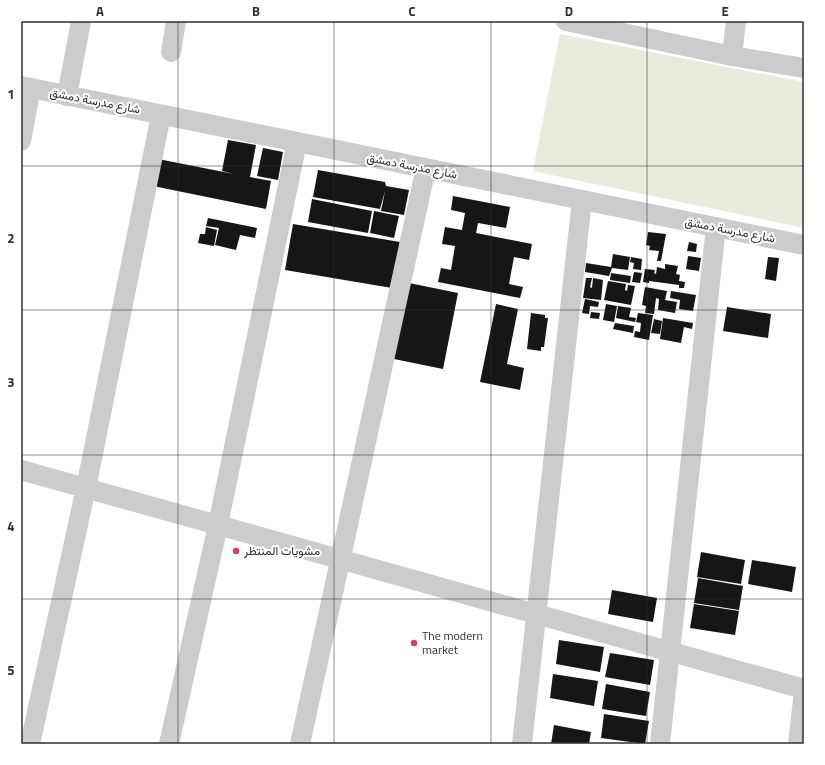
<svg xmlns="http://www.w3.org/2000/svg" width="825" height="765" viewBox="0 0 825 765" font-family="'Titillium Web',Vazirmatn,sans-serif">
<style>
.green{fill:#e8ebdd}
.building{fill:#161616}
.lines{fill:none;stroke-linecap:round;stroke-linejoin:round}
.minor{stroke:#ccc;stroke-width:20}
.grid{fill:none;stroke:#2f2f2f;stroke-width:1;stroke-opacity:0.55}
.poi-dot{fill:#dd3a67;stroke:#fff;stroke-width:1.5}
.labels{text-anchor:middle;stroke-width:4;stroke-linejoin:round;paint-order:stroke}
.street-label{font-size:12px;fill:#2f2f2f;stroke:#fff}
.poi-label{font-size:12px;fill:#2f2f2f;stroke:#fff;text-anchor:start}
.neatline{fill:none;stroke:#2f2f2f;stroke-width:1.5}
.grid-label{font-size:13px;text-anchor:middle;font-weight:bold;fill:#2f2f2f}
</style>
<rect width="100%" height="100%" fill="#fff"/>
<polygon class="green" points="560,34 804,82 804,228 533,171"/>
<g class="building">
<polygon points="228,140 256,145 250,177 271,181 266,209 153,186 158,159 234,174 222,171"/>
<polygon points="263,148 283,152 278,180 257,176"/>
<polygon points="318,170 385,182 386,186 409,190 404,215 381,211 385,191 380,209 313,197"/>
<polygon points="453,196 510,207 506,228 478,223 476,233 532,244 529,260 514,257 509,284 523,287 520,298 438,282 441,268 451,270 455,246 442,244 445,227 462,230 465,213 451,210"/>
<polygon points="312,199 372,211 368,233 308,222"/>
<polygon points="374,211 399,216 394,238 370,233"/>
<polygon points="208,218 257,228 255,238 240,235 236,250 215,245 219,228 206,226"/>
<polygon points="293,224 400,242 392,288 285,270"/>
<polygon points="206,227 217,230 214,246 198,243 200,234 205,234"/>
<polygon points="648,232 666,234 661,261 657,261 659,251 649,250 650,246 646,245"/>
<polygon points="689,242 697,244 696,252 687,251"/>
<polygon points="613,254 630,257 628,270 612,268 609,276 585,272 586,263 611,267"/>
<polygon points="688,256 701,258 699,271 686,269"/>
<polygon points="631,257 642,259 641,270 633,269 634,263 630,262"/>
<polygon points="768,257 779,258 776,281 765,279"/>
<polygon points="665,264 678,266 676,274 680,275 679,281 685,282 684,288 679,288 679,285 649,281 649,283 643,282 645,269 655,270 654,273 656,274 657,267 665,269"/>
<polygon points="634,272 642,273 640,283 632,282"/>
<polygon points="611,273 631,276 630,283 610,280"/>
<polygon points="586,278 592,278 590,287 592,288 593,278 603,280 601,300 583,298"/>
<polygon points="608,281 626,284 625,290 627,291 628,285 635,286 631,305 604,300"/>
<polygon points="409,283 458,293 443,369 394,359"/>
<polygon points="645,287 667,291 665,300 677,302 675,313 658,310 659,299 656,298 654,314 645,313 646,306 642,305"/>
<polygon points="671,291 696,295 693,311 679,309 680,300 670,298"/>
<polygon points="585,299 599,302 598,307 590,306 589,314 582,313"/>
<polygon points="496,304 518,309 507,364 524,368 520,390 480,382"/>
<polygon points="606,304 617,306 614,322 603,320"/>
<polygon points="618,306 631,308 629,317 636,318 635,322 616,318"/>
<polygon points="727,307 771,314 768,338 723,331"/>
<polygon points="591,312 600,313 599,319 590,318"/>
<polygon points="531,313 545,315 545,318 548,318 544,347 541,347 541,351 527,349"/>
<polygon points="638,313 653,315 649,340 634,337 635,331 640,332 641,323 636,322"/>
<polygon points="663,318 693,323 692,329 684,327 681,343 660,339"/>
<polygon points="654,319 662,321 660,334 651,333"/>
<polygon points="615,323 634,326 633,333 613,329"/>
<polygon points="701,552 745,560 741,584 697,577"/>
<polygon points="752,560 796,567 792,592 748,584"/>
<polygon points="698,578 743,586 739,610 694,603"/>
<polygon points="612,590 657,598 653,622 608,614"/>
<polygon points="694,604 739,611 735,635 690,628"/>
<polygon points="559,640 604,647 600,672 556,664"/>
<polygon points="610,653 654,660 650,685 605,677"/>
<polygon points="553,674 598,681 594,706 550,698"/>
<polygon points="606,684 650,692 646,716 602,709"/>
<polygon points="604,714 649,721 645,744 601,738"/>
<polygon points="554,725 591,732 589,744 551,744"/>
</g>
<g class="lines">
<g class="minor">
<polyline points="566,21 732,56 804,68"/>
<polyline points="171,52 176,21"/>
<polyline points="732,56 736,21"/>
<polyline points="21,86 804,245"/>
<polyline points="67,96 81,21"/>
<polyline points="21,141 31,88"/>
<polyline points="21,470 804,689"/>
<polyline points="30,744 86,488 161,115"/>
<polyline points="169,744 218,525 297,142"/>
<polyline points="300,744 426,168"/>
<polyline points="522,744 582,200"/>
<polyline points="660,744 716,227"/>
<polyline points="798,744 804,691"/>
</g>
</g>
<path class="grid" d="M178 21V744M334 21V744M491 21V744M647 21V744M21 166H804M21 310H804M21 455H804M21 599H804"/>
<g class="poi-dot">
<circle cx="236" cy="551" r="4"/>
<circle cx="414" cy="643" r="4"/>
</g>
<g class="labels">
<g class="street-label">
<text transform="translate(95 101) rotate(11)" y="4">شارع مدرسة دمشق</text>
<text transform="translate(412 166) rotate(11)" y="4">شارع مدرسة دمشق</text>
<text transform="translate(730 230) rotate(11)" y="4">شارع مدرسة دمشق</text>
</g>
<g class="poi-label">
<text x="244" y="555">مشويات المنتظر</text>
<text x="422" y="640">The modern<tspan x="422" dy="14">market</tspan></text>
</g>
</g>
<rect width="825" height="765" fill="none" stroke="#ffffff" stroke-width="44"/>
<rect x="22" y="22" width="781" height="721" class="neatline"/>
<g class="grid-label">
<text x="100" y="16">A</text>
<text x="256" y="16">B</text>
<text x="412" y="16">C</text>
<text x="569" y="16">D</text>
<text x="725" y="16">E</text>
<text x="11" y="99">1</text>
<text x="11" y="243">2</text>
<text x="11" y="387">3</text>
<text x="11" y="531">4</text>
<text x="11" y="675">5</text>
</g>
</svg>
